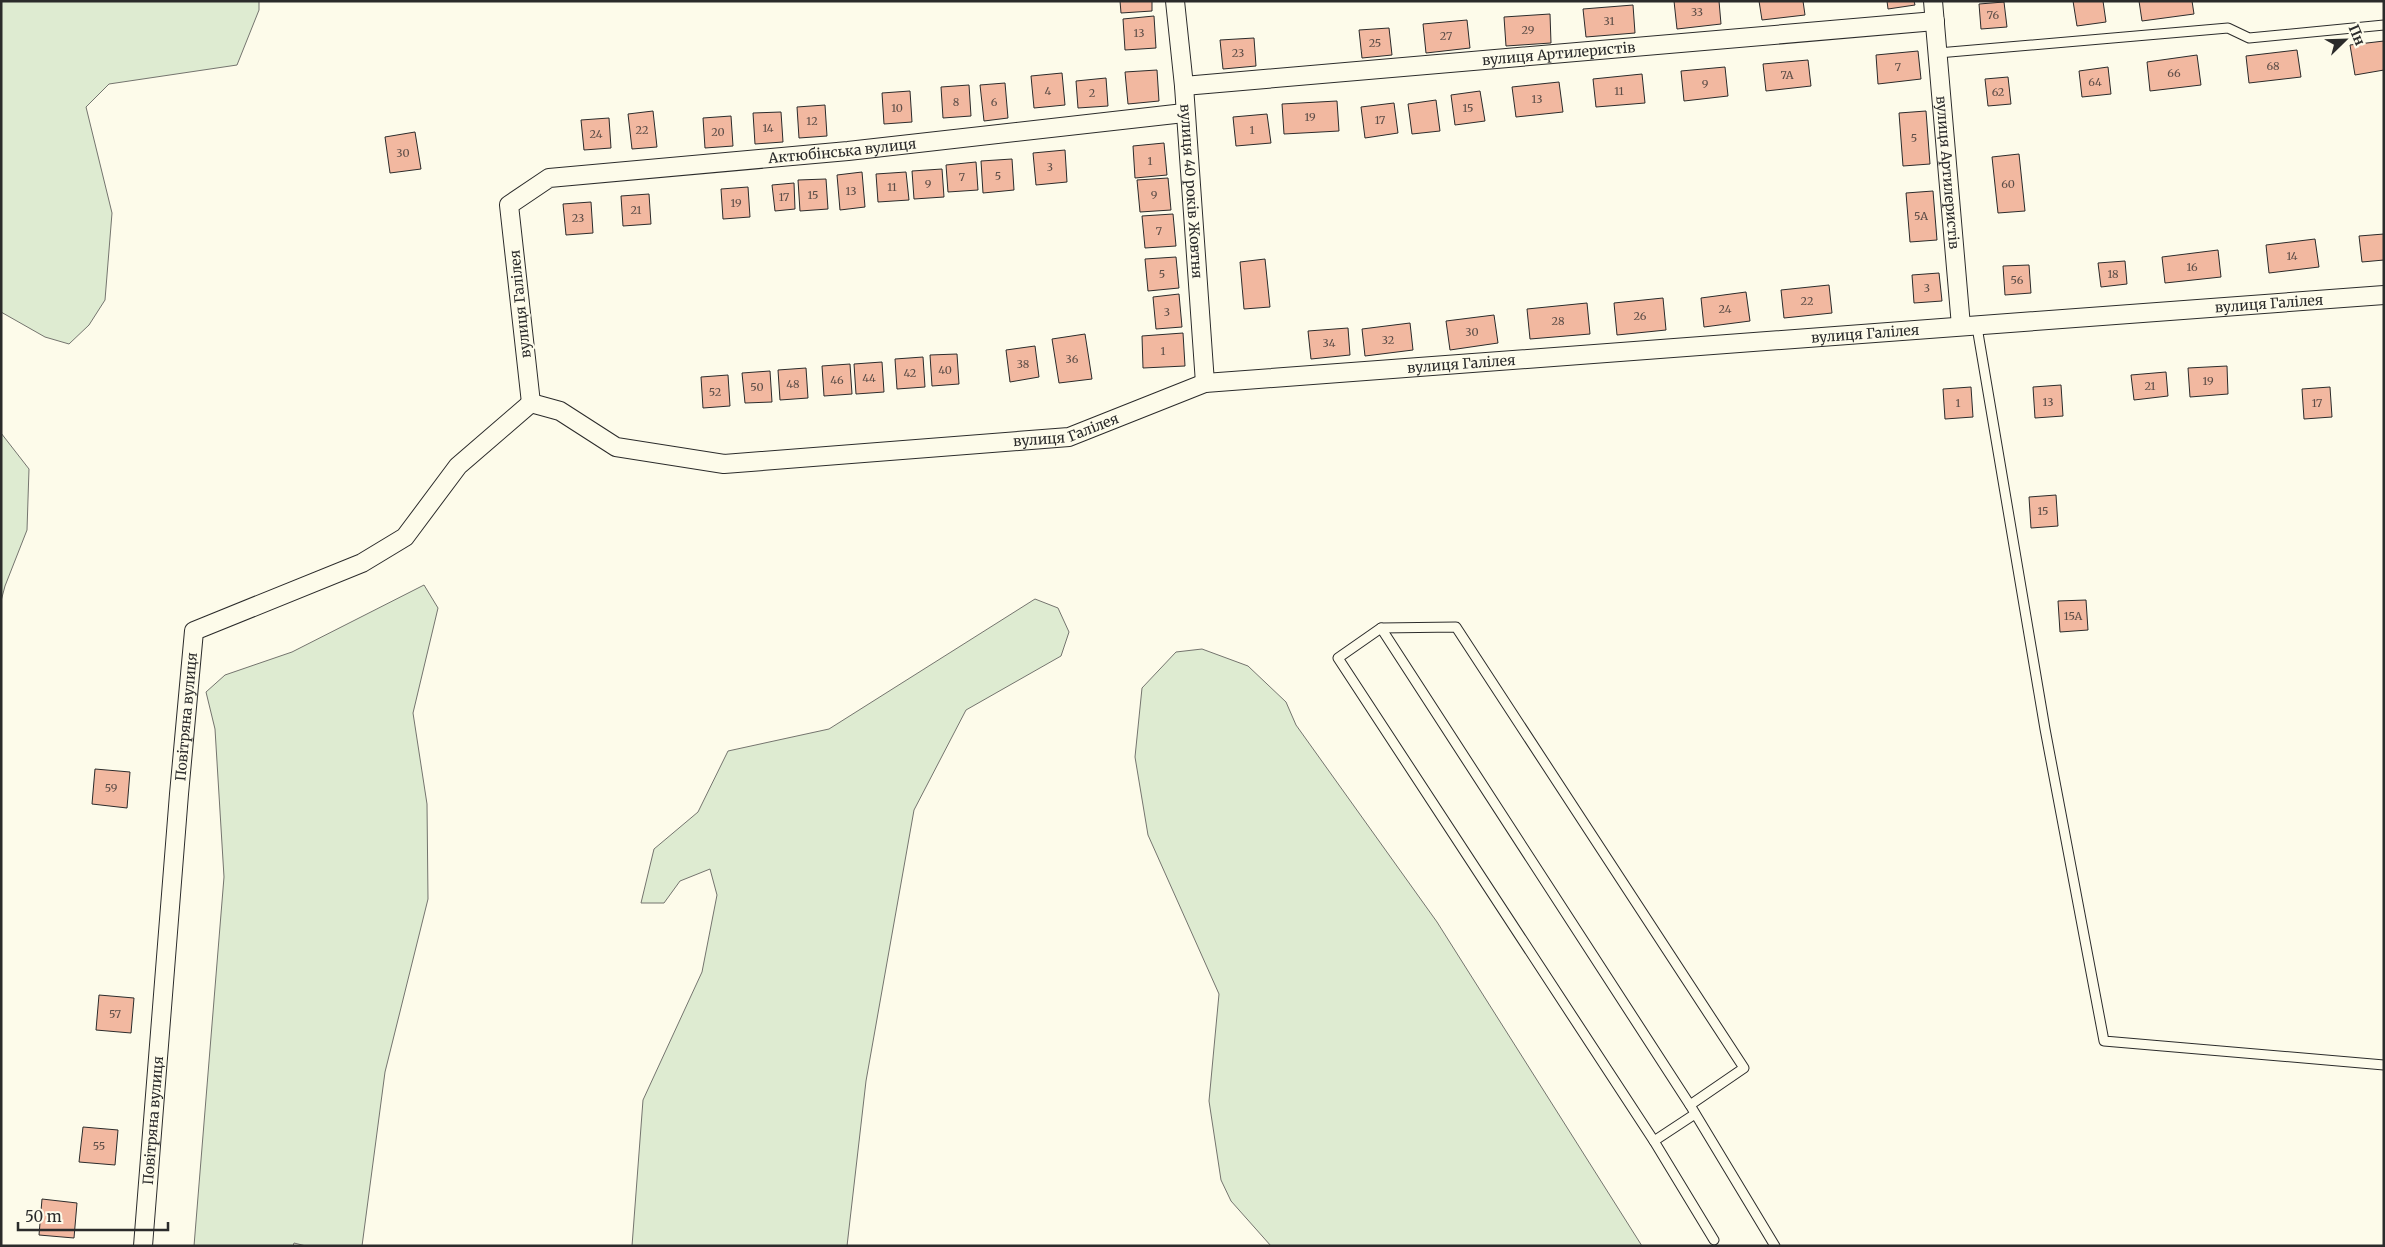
<svg xmlns="http://www.w3.org/2000/svg" width="2385" height="1247" viewBox="0 0 2385 1247" font-family="Merriweather,serif">
<style>
.green{fill:#deebd1;stroke:#74746e}
.building{fill:#f2b8a0;stroke:#2b2b2b}
.lines{fill:none;stroke-linecap:round;stroke-linejoin:round}
.service-casing{stroke:#2b2b2b;stroke-width:11}
.minor-casing{stroke:#2b2b2b;stroke-width:20}
.service{stroke:#fdfbea;stroke-width:9}
.minor{stroke:#fdfbea;stroke-width:18}
.labels{text-anchor:middle;stroke-width:4;stroke-linejoin:round;paint-order:stroke}
.number-label{font-size:11px;fill:#5d4e48}
.street-label{font-size:14px;fill:#2b2b2b;stroke:#fdfbea}
</style>
<rect width="100%" height="100%" fill="#fdfbea"/>
<g class="green">
<polygon points="1,1 259,1 259,10 237,65 109,84 86,107 112,213 105,300 89,325 69,344 45,337 1,312"/>
<polygon points="1,433 29,469 27,530 5,586 1,601"/>
<polygon points="424,585 438,608 413,713 427,804 428,899 385,1072 362,1246 306,1246 294,1243 293,1246 194,1246 224,877 215,729 206,692 225,675 292,652"/>
<polygon points="1035,599 1058,608 1069,632 1061,656 966,710 914,810 866,1081 847,1246 632,1246 643,1100 702,972 717,895 710,869 680,881 664,903 641,903 654,849 698,812 728,751 829,729"/>
<polygon points="1202,649 1248,666 1286,702 1296,725 1437,922 1642,1246 1271,1246 1231,1201 1221,1180 1209,1101 1219,994 1148,835 1135,757 1142,688 1176,652"/>
</g>
<g class="building">
<polygon points="1120,1 1152,1 1152,11 1121,13"/>
<polygon points="1674,1 1719,1 1721,24 1677,29"/>
<polygon points="1759,1 1803,1 1805,15 1762,20"/>
<polygon points="1887,1 1914,1 1915,5 1888,9"/>
<polygon points="2073,1 2103,1 2106,22 2077,26"/>
<polygon points="2139,1 2192,1 2194,14 2142,21"/>
<polygon points="2004,2 2007,27 1981,29 1979,4"/>
<polygon points="1633,5 1635,33 1586,37 1583,9"/>
<polygon points="1550,14 1551,43 1506,46 1504,17"/>
<polygon points="1154,16 1156,48 1125,50 1123,19"/>
<polygon points="1467,20 1470,48 1426,53 1423,24"/>
<polygon points="1389,28 1392,55 1362,58 1359,30"/>
<polygon points="1254,38 1256,66 1223,69 1220,40"/>
<polygon points="2384,41 2384,70 2355,75 2350,45"/>
<polygon points="2297,50 2301,77 2249,83 2246,56"/>
<polygon points="1918,51 1921,79 1878,84 1876,55"/>
<polygon points="2197,55 2201,85 2150,91 2147,62"/>
<polygon points="1808,60 1811,86 1766,91 1763,64"/>
<polygon points="1725,67 1728,96 1684,101 1681,71"/>
<polygon points="2108,67 2111,94 2082,97 2079,71"/>
<polygon points="1157,70 1159,101 1128,104 1125,72"/>
<polygon points="1062,73 1065,105 1034,108 1031,76"/>
<polygon points="1642,74 1645,103 1596,107 1593,79"/>
<polygon points="2008,77 2011,104 1988,106 1985,79"/>
<polygon points="1106,78 1108,106 1078,108 1076,81"/>
<polygon points="1559,82 1563,112 1516,117 1512,87"/>
<polygon points="1005,83 1008,118 984,121 980,85"/>
<polygon points="969,85 971,116 943,118 941,87"/>
<polygon points="910,91 912,122 884,124 882,93"/>
<polygon points="1480,91 1485,121 1455,125 1451,95"/>
<polygon points="1436,100 1440,131 1412,134 1408,104"/>
<polygon points="1337,101 1339,131 1284,134 1282,104"/>
<polygon points="1394,103 1398,133 1365,138 1361,107"/>
<polygon points="825,105 827,136 799,138 797,107"/>
<polygon points="653,111 657,147 632,149 628,114"/>
<polygon points="1926,111 1930,164 1903,166 1899,113"/>
<polygon points="781,112 783,142 755,144 753,113"/>
<polygon points="1267,114 1271,143 1236,146 1233,117"/>
<polygon points="731,116 733,146 705,148 703,118"/>
<polygon points="609,118 611,148 584,150 581,120"/>
<polygon points="415,132 421,169 390,173 385,137"/>
<polygon points="1164,143 1167,175 1135,178 1133,146"/>
<polygon points="1065,150 1067,182 1036,185 1033,153"/>
<polygon points="2019,154 2025,211 1998,213 1992,157"/>
<polygon points="1012,159 1014,190 983,193 981,161"/>
<polygon points="976,162 978,190 948,192 946,165"/>
<polygon points="942,169 944,197 914,199 912,171"/>
<polygon points="862,172 865,207 840,210 837,175"/>
<polygon points="906,172 909,200 878,202 876,174"/>
<polygon points="1168,178 1171,210 1140,212 1137,180"/>
<polygon points="826,179 828,209 800,211 798,180"/>
<polygon points="794,183 795,209 775,211 772,185"/>
<polygon points="748,187 750,217 723,219 721,189"/>
<polygon points="1933,191 1937,240 1910,242 1906,193"/>
<polygon points="649,194 651,224 623,226 621,196"/>
<polygon points="591,202 593,233 566,235 563,204"/>
<polygon points="1173,214 1176,246 1145,248 1142,216"/>
<polygon points="2384,234 2384,260 2362,262 2359,236"/>
<polygon points="2315,239 2319,267 2269,273 2266,245"/>
<polygon points="2218,250 2221,277 2165,283 2162,257"/>
<polygon points="1176,257 1179,288 1148,291 1145,259"/>
<polygon points="1265,259 1270,307 1244,309 1240,262"/>
<polygon points="2125,261 2127,284 2101,287 2098,263"/>
<polygon points="2029,265 2031,293 2005,295 2003,266"/>
<polygon points="1939,273 1942,301 1914,303 1912,275"/>
<polygon points="1829,285 1832,313 1784,318 1781,290"/>
<polygon points="1746,292 1750,321 1704,327 1701,298"/>
<polygon points="1179,294 1182,327 1156,329 1153,297"/>
<polygon points="1663,298 1666,330 1617,335 1614,303"/>
<polygon points="1587,303 1590,334 1530,339 1527,309"/>
<polygon points="1494,315 1498,343 1450,350 1446,321"/>
<polygon points="1410,323 1413,350 1365,356 1362,329"/>
<polygon points="1348,328 1350,355 1311,359 1308,331"/>
<polygon points="1183,333 1185,366 1143,368 1142,336"/>
<polygon points="1085,334 1092,379 1059,383 1052,339"/>
<polygon points="1035,346 1039,377 1010,382 1006,350"/>
<polygon points="957,354 959,384 932,386 930,355"/>
<polygon points="923,357 925,387 897,389 895,359"/>
<polygon points="882,362 884,392 856,394 854,364"/>
<polygon points="850,364 852,394 824,396 822,366"/>
<polygon points="2227,366 2228,394 2190,397 2188,368"/>
<polygon points="806,368 808,398 780,400 778,370"/>
<polygon points="770,371 772,402 745,403 742,373"/>
<polygon points="2166,372 2168,396 2134,400 2131,375"/>
<polygon points="728,375 730,406 703,408 701,377"/>
<polygon points="2061,385 2063,416 2035,418 2033,387"/>
<polygon points="1971,387 1973,417 1945,419 1943,389"/>
<polygon points="2330,387 2332,417 2304,419 2302,389"/>
<polygon points="2056,495 2058,526 2031,528 2029,497"/>
<polygon points="2086,600 2088,630 2060,632 2058,601"/>
<polygon points="95,769 130,772 127,808 92,804"/>
<polygon points="99,995 134,998 131,1033 96,1030"/>
<polygon points="83,1127 118,1130 115,1165 79,1162"/>
<polygon points="42,1199 77,1203 74,1238 39,1235"/>
</g>
<g class="lines">
<defs>
<g id="service">
<polyline points="1938,53 2228,28 2249,38 2384,25"/>
<polyline points="1977,327 2045,729 2104,1041 2384,1065"/>
<polyline points="1381,628 1690,1105 1775,1246"/>
<polyline points="1690,1105 1744,1068 1456,627 1381,628 1338,658 1654,1141 1714,1240"/>
<polyline points="1654,1141 1695,1114"/>
</g>
<g id="minor">
<path id="s1" d="M1175 1 1184 86 1205 383"/>
<path id="s2" d="M1933 1 1961 326"/>
<path id="s3" d="M1184 86 1935 21"/>
<path id="s4" d="M531 403 509 205 549 178 848 151 1184 113"/>
<path id="s5" d="M143 1246 179 794 194 631 362 563 405 537 458 466 531 403 560 411 616 447 724 464 1069 437 1205 383 2384 295"/>
</g>
</defs>
<use href="#service" class="service-casing"/>
<use href="#minor" class="minor-casing"/>
<use href="#service" class="service"/>
<use href="#minor" class="minor"/>
</g>
<g class="labels">
<g class="number-label">
<text x="1697" y="16">33</text>
<text x="1993" y="19">76</text>
<text x="1609" y="25">31</text>
<text x="1528" y="34">29</text>
<text x="1139" y="37">13</text>
<text x="1446" y="40">27</text>
<text x="1375" y="47">25</text>
<text x="1238" y="57">23</text>
<text x="2273" y="70">68</text>
<text x="1898" y="71">7</text>
<text x="2174" y="77">66</text>
<text x="1787" y="79">7А</text>
<text x="2095" y="86">64</text>
<text x="1705" y="88">9</text>
<text x="1048" y="95">4</text>
<text x="1619" y="95">11</text>
<text x="1998" y="96">62</text>
<text x="1092" y="97">2</text>
<text x="1537" y="103">13</text>
<text x="956" y="106">8</text>
<text x="994" y="106">6</text>
<text x="897" y="112">10</text>
<text x="1468" y="112">15</text>
<text x="1310" y="121">19</text>
<text x="1380" y="124">17</text>
<text x="812" y="125">12</text>
<text x="768" y="132">14</text>
<text x="642" y="134">22</text>
<text x="1252" y="134">1</text>
<text x="718" y="136">20</text>
<text x="596" y="138">24</text>
<text x="1914" y="142">5</text>
<text x="403" y="157">30</text>
<text x="1150" y="165">1</text>
<text x="1050" y="171">3</text>
<text x="998" y="180">5</text>
<text x="962" y="181">7</text>
<text x="928" y="188">9</text>
<text x="2008" y="188">60</text>
<text x="892" y="191">11</text>
<text x="851" y="195">13</text>
<text x="813" y="199">15</text>
<text x="1154" y="199">9</text>
<text x="784" y="201">17</text>
<text x="736" y="207">19</text>
<text x="636" y="214">21</text>
<text x="1921" y="220">5А</text>
<text x="578" y="222">23</text>
<text x="1159" y="235">7</text>
<text x="2292" y="260">14</text>
<text x="2192" y="271">16</text>
<text x="1162" y="278">5</text>
<text x="2113" y="278">18</text>
<text x="2017" y="284">56</text>
<text x="1927" y="292">3</text>
<text x="1807" y="305">22</text>
<text x="1725" y="313">24</text>
<text x="1167" y="316">3</text>
<text x="1640" y="320">26</text>
<text x="1558" y="325">28</text>
<text x="1472" y="336">30</text>
<text x="1388" y="344">32</text>
<text x="1329" y="347">34</text>
<text x="1163" y="355">1</text>
<text x="1072" y="363">36</text>
<text x="1023" y="368">38</text>
<text x="945" y="374">40</text>
<text x="910" y="377">42</text>
<text x="869" y="382">44</text>
<text x="837" y="384">46</text>
<text x="2208" y="385">19</text>
<text x="793" y="388">48</text>
<text x="2150" y="390">21</text>
<text x="757" y="391">50</text>
<text x="715" y="396">52</text>
<text x="2048" y="406">13</text>
<text x="1958" y="407">1</text>
<text x="2317" y="407">17</text>
<text x="2043" y="515">15</text>
<text x="2073" y="620">15А</text>
<text x="111" y="792">59</text>
<text x="115" y="1018">57</text>
<text x="99" y="1150">55</text>
</g>
<g class="street-label">
<text dy="5" stroke="none"><textPath href="#s3" startOffset="376">вулиця Артилеристів</textPath></text>
<text dy="5" stroke="none"><textPath href="#s4" startOffset="542">Актюбінська вулиця</textPath></text>
<text dy="5" stroke="none"><textPath href="#s2" startOffset="172">вулиця Артилеристів</textPath></text>
<text dy="5" stroke="none"><textPath href="#s1" startOffset="191">вулиця 40 років Жовтня</textPath></text>
<text transform="translate(520 304) rotate(-96)" y="5">вулиця Галілея</text>
<text dy="5" stroke="none"><textPath href="#s5" startOffset="2799">вулиця Галілея</textPath></text>
<text dy="5" stroke="none"><textPath href="#s5" startOffset="2394">вулиця Галілея</textPath></text>
<text dy="5" stroke="none"><textPath href="#s5" startOffset="1989">вулиця Галілея</textPath></text>
<text dy="5" stroke="none"><textPath href="#s5" startOffset="1584">вулиця Галілея</textPath></text>
<text dy="5" stroke="none"><textPath href="#s5" startOffset="531">Повітряна вулиця</textPath></text>
<text dy="5" stroke="none"><textPath href="#s5" startOffset="126">Повітряна вулиця</textPath></text>
</g>
</g>
<rect width="2385" height="1247" fill="none" stroke="#2b2b2b" stroke-width="5"/>
<g transform="translate(2345 40) rotate(67)" stroke="#fdfbea" stroke-width="4" paint-order="stroke">
<path d="M0-4L9 19L0 12L-9 19Z" fill="#2b2b2b"/>
<text y="-8" font-size="14" font-weight="bold" text-anchor="middle" fill="#2b2b2b">Пн</text>
</g>
<path d="M18 1222v8h150v-8" fill="none" stroke="#2b2b2b" stroke-width="2.5"/>
<text x="25" y="1222" font-size="15" fill="#2b2b2b" stroke="#fdfbea" stroke-width="4" paint-order="stroke">50 m</text>
</svg>
